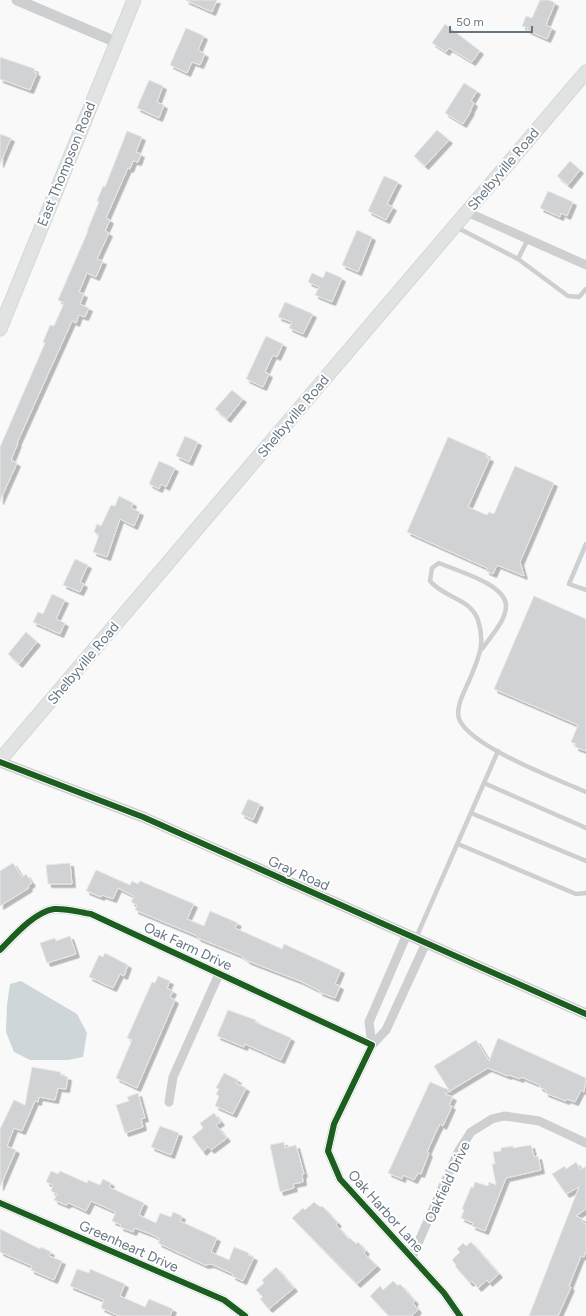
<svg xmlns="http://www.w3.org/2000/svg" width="586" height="1316" viewBox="0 0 586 1316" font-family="Figtree,sans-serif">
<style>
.water{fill:#ced6d9}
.building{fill:#d0d2d3;stroke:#e8e8e8;filter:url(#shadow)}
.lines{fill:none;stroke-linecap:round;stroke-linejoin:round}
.secondary-casing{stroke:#d5d6d7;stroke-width:15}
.service{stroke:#cecfd0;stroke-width:4.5}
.minor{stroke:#cecfd0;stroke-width:9}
.tertiary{stroke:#cecfd0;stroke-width:11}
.secondary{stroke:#e1e2e2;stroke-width:13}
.cycleway-casing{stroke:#fff;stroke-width:8}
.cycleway{stroke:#1b5e20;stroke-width:6}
.labels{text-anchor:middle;stroke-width:4;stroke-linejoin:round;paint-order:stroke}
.street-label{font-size:14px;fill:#657683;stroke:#fff}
</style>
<defs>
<filter id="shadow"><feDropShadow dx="3.5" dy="3.5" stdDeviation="0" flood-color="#0004"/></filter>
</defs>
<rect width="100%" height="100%" fill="#f9f9f9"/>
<polygon class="water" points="21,981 77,1014 87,1033 83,1057 68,1060 30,1060 14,1052 6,1032 7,1005 10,984"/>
<g class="building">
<polygon points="185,0 217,0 212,12"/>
<polygon points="540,0 549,0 555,3 546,25 552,28 547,39 527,30 528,28 522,26 526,16 532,18"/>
<polygon points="445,24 480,51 472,62 449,48 446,52 432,43"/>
<polygon points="186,28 204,36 198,50 205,54 200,65 192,62 187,73 170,65"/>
<polygon points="0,57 35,69 34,72 37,73 30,90 0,79"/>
<polygon points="149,80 163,86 157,102 164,105 159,118 137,108"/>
<polygon points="464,83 477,91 471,101 474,103 470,111 471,111 463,124 445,113"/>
<polygon points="437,130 449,140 425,166 414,156"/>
<polygon points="127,131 142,137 136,152 141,154 138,162 133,161 130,169 128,168 106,218 110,220 105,231 109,233 97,259 103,261 96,277 87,273 79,292 84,294 80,304 89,308 85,317 79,315 76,323 72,321 17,443 18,443 11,460 17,463 0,501 0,447 45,343 43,342 50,325 54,326 64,303 58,300 88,231 87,231 99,202 97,201 103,186 105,187"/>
<polygon points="0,134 11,138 0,164"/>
<polygon points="570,161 580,170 568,185 557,176"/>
<polygon points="384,176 398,182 387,204 393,207 386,220 368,211"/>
<polygon points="548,191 573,202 567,216 561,213 560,217 540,208"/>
<polygon points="357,230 372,237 358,272 342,265"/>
<polygon points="326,271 342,278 332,302 315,295 319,287 308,282 312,273 323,278"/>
<polygon points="285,302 313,314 303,334 289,328 292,322 278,317"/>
<polygon points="266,336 283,344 277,357 273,355 265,372 269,374 263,387 246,379"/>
<polygon points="232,390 243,399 227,419 215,409"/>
<polygon points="185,436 198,442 189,462 176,456"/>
<polygon points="448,437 487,454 486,457 490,458 468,507 487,515 489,512 494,514 515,466 554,483 520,562 524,576 497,565 493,574 486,571 487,568 407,532"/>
<polygon points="159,461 175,468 166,487 161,484 159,489 149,484"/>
<polygon points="119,496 133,503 131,508 140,512 134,526 120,519 107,557 93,552 99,535 94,532 97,524 101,526 111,505 115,506"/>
<polygon points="75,559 88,565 80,582 84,584 80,592 63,585"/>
<polygon points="52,594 65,600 56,619 65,623 60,634 33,622 38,612 43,614"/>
<polygon points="534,596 586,619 586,751 575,747 576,744 571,742 578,725 494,689"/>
<polygon points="26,632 37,642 19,664 8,654"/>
<polygon points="248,799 260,804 253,820 241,814"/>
<polygon points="13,863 22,877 26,874 32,883 28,886 29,888 0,906 0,871"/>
<polygon points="70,863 72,884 48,884 46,865"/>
<polygon points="96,870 130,885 132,881 138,884 140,881 194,904 187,919 204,926 210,911 238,923 235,928 282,949 284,944 341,970 335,984 340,986 335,998 319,992 320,991 300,981 248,961 240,955 198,938 195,935 135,910 137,905 131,902 134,896 118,888 113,899 102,895 101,897 86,891"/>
<polygon points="70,936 76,954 47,963 40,943 55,938 56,941"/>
<polygon points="105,953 128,965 124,976 120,974 113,988 89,977 99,955 103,957"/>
<polygon points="158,976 170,981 167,988 173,991 170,997 175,1000 137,1088 116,1078 132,1040 127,1038 152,982 155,983"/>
<polygon points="228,1010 256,1020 255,1022 291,1038 281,1060 245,1044 244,1047 217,1036"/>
<polygon points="498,1038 586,1078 584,1092 581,1090 575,1102 567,1099 566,1101 545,1093 546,1090 539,1087 540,1085 521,1077 520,1079 509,1075 508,1076 488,1068 445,1094 453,1097 449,1105 452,1106 443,1126 440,1124 436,1132 427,1152 429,1153 421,1174 418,1173 414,1180 403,1175 402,1179 388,1173 430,1082 449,1090 434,1066 476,1040 489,1061"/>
<polygon points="32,1067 61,1072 60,1075 68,1077 66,1089 58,1088 55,1100 39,1097 38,1102 35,1101 22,1131 14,1128 7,1146 16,1150 0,1187 0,1129 14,1100 25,1105"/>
<polygon points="224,1073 238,1080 236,1083 246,1088 233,1114 215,1106 219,1096 216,1094 219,1089 216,1088"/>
<polygon points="138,1093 145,1118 141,1119 143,1127 125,1133 116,1105 129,1101 127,1097"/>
<polygon points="214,1113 221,1122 216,1125 227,1138 211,1150 208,1147 203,1152 192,1137 203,1128 200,1123"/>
<polygon points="160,1126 179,1133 171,1155 151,1147"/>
<polygon points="284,1142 285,1148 296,1145 304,1174 302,1174 303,1182 293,1184 294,1188 280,1192 270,1145"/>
<polygon points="531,1145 534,1157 538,1156 541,1170 506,1178 485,1231 472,1226 473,1223 461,1218 464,1210 462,1209 471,1187 473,1188 475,1182 488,1186 489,1182 496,1185 492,1164 495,1164 493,1152 501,1151 501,1148 513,1146 513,1148"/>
<polygon points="576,1162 581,1170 586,1166 586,1209 576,1216 583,1219 582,1222 586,1224 586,1250 584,1257 581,1256 569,1286 571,1287 558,1316 529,1316 579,1187 566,1194 552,1174 565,1166 566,1169"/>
<polygon points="51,1171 58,1174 60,1171 87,1183 88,1180 100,1185 103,1179 111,1183 109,1187 144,1203 139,1215 156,1223 160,1213 171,1217 173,1212 182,1216 180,1221 217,1238 211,1252 229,1260 234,1247 249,1253 248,1255 254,1257 243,1281 232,1276 233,1274 211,1264 205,1265 158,1243 160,1239 151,1234 135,1228 133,1232 120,1227 121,1225 112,1221 116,1212 91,1201 86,1211 69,1203 66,1205 54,1200 57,1194 51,1191 53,1185 46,1182"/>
<polygon points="314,1202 320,1207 322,1206 338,1223 336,1225 349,1239 350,1238 356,1244 358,1242 366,1251 364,1253 377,1266 357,1284 292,1218 303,1208 305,1210"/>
<polygon points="0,1229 40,1249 41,1247 51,1252 49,1256 62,1261 54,1280 31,1270 32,1266 0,1252"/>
<polygon points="471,1242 499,1274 489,1283 487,1280 478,1288 472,1281 470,1283 455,1266 456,1265 452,1260 460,1252 457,1249 463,1243 466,1246"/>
<polygon points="276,1267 294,1288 269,1309 260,1299 263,1297 256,1290 264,1283 262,1280"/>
<polygon points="77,1269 89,1273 90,1269 125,1284 120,1296 145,1307 149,1299 173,1309 170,1316 119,1316 101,1308 104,1300 70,1286"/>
<polygon points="393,1281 398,1286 400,1284 415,1301 413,1303 418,1310 412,1316 389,1316 370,1296 380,1286 383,1290"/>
</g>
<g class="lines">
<defs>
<g id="secondary">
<polyline points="0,329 134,0"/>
<polyline points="0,760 586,72"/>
</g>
</defs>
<use href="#secondary" class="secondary-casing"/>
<g class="service">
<polyline points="456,227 518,259 568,296 579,297 586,289"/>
<polyline points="518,259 528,239"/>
<polyline points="586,544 569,584 586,590"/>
<path d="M482 649C490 637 506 621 506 606 506 584 457 571 439 563L432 568 430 581C444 598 470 598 478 620 486 645 478 659 469 681 464 692 454 710 460 721 474 748 557 779 586 792"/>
<polyline points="484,783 586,828"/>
<polyline points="471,813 586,861"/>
<polyline points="458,844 576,894 586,893"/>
<polyline points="416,938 498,751"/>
</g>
<g class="minor">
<polyline points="467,212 586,265"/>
<polyline points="407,934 369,1022 372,1045 386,1030 426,943"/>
<path d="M0 950C13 937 34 912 54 909 65 908 79 912 91 914L372 1045 334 1124 328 1151 340 1179 444 1293 460 1316"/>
<polyline points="169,1102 173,1077 219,974"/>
<polyline points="0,1203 224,1300 245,1316"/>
<polyline points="412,1257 458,1152 471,1132 492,1119 504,1116 539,1121 586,1143"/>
</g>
<g class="tertiary">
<polyline points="17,0 116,42"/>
<polyline points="0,762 143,817 586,1014"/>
</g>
<use href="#secondary" class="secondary"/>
<defs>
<g id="cycleway">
<polyline points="0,762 143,817 586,1014"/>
<path d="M0 950C13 937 34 912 54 909 65 908 79 912 91 914L372 1045 334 1124 328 1151 340 1179 444 1293 460 1316"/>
<polyline points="0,1203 224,1300 245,1316"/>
</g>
</defs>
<use href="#cycleway" class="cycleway-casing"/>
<use href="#cycleway" class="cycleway"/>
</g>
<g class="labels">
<g class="street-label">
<text transform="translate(66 164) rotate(-68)" y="5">East Thompson Road</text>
<text transform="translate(503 169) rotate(-50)" y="5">Shelbyville Road</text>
<text transform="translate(293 416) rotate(-50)" y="5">Shelbyville Road</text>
<text transform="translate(83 663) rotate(-50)" y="5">Shelbyville Road</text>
<text transform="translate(299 873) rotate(24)" y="5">Gray Road</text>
<text transform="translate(188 946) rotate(25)" y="5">Oak Farm Drive</text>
<text transform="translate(447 1182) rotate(-65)" y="5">Oakfield Drive</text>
<text transform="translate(386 1211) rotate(48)" y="5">Oak Harbor Lane</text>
<text transform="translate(129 1246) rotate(24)" y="5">Greenheart Drive</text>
</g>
</g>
<path d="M450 26v6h82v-6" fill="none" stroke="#657683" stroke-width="2"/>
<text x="456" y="26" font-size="12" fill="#657683" stroke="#ffffff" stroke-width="3" paint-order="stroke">50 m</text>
</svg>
